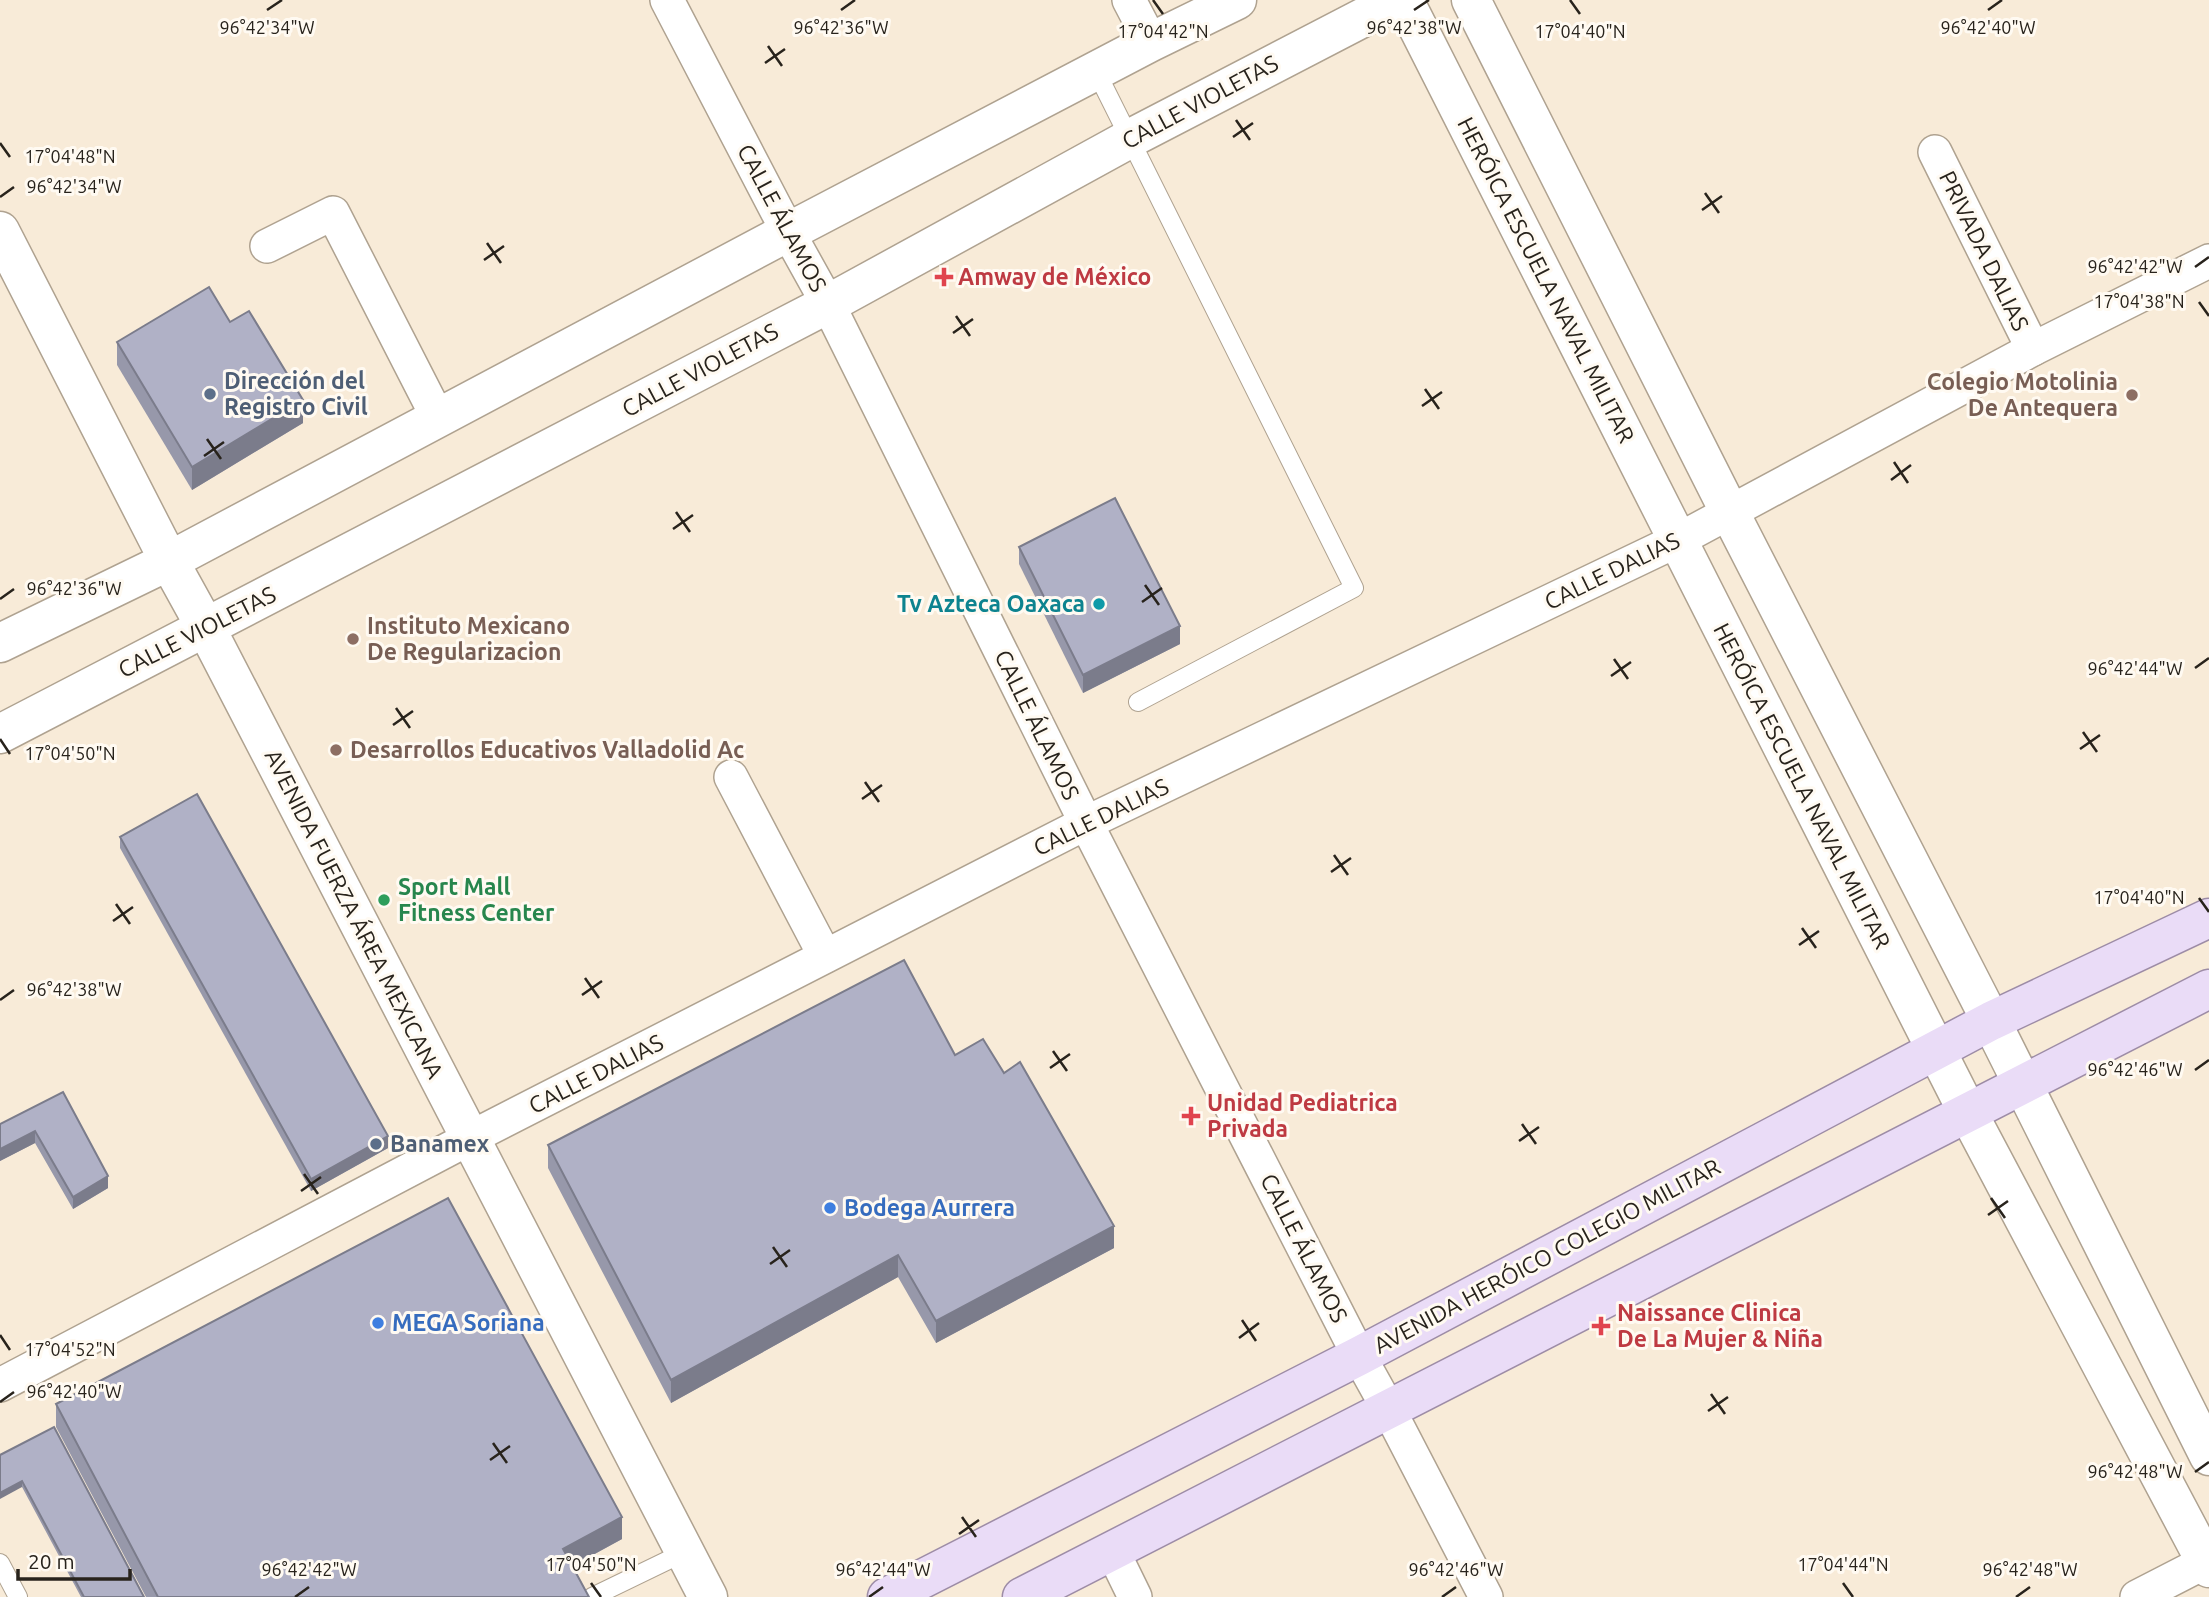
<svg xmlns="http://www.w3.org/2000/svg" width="2209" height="1597" viewBox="0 0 2209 1597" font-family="Ubuntu,sans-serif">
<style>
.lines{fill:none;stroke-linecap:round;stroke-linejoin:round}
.service-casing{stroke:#afa290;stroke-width:20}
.minor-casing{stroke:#afa290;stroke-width:36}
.tertiary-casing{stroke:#afa290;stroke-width:41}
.primary-casing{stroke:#9d8ca6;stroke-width:41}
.service{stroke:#fff;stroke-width:18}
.minor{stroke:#fff;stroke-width:33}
.tertiary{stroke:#fff;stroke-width:38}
.primary{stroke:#eadcf7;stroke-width:38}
.wall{fill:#9798aa}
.shaded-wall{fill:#7b7c8b}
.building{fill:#b0b1c6;stroke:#7b7c8b;stroke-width:2}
.ticks{fill:none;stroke:#28231c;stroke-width:2.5}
.health-dot{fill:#e0444e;stroke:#fffaf2;stroke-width:2.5}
.service-dot{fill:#5c6f8a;stroke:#fffaf2;stroke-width:2.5}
.education-dot{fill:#8d6e63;stroke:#fffaf2;stroke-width:2.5}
.culture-dot{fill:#0f9aa8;stroke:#fffaf2;stroke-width:2.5}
.leisure-dot{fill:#2e9e5b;stroke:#fffaf2;stroke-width:2.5}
.shop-dot{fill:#3f7fe0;stroke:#fffaf2;stroke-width:2.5}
.labels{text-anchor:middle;stroke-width:6;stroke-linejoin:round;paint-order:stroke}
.street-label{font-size:23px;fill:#28231c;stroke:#fffaf2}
.health-label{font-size:23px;font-weight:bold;fill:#be3a42;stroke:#fffaf2;text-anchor:start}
.service-label{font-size:23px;font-weight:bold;fill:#4e5e75;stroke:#fffaf2;text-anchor:start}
.education-label{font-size:23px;font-weight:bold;fill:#785e54;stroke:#fffaf2;text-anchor:start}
.culture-label{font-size:23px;font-weight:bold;fill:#0d838f;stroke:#fffaf2;text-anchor:end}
.leisure-label{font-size:23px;font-weight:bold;fill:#27864d;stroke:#fffaf2;text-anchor:start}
.shop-label{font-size:23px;font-weight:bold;fill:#366cbe;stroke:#fffaf2;text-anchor:start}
.ticks-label{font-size:18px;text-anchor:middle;fill:#28231c;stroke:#fffaf2;stroke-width:6;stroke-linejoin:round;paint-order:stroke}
</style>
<rect width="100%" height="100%" fill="#f8ebd8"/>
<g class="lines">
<defs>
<g id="service">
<polyline points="1096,71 1354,588 1138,702"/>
<polyline points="0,1563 18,1597"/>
<polyline points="592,1597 685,1552"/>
</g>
<g id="minor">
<polyline points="667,0 788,232 828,304 1086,823 1359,1356 1389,1410 1486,1597"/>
<polyline points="1129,0 1151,42"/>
<polyline points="1935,152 2033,349"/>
<polyline points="267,246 333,213 438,418"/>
<polyline points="731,777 825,956"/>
<polyline points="0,1385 470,1138 1086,823 1678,540 2033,349 2209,261"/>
<polyline points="1113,1552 1135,1597"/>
<polyline points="2137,1597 2209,1560"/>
</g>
<g id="tertiary">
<polyline points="1404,0 1968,1113 2209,1568"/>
<polyline points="1471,0 1730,513 1991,1021 2209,1456"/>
<polyline points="0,231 169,561 206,628 708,1597"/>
<polyline points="0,643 169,561 788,232 1151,42 1237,0"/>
<polyline points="0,734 828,304 1131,138 1397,0"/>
</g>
<g id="primary">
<polyline points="887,1597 1359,1356 1991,1021 2209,918"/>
<polyline points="1022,1597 2209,989"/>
</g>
</defs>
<use href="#service" class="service-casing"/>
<use href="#minor" class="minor-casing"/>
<use href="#tertiary" class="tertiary-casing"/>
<use href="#primary" class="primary-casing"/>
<use href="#service" class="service"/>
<use href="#minor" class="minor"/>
<use href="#tertiary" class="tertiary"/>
<use href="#primary" class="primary"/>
</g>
<g class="wall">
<polygon points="230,322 303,423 192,490 117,365 117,342"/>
<polygon points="1019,547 1180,644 1083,693 1019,564"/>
<polygon points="120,837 388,1148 311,1191 120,848"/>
<polygon points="955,1055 1114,1248 936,1343 898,1277 671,1403 548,1168 548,1145"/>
<polygon points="63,1092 108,1188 73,1209 35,1143 0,1161 0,1124"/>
<polygon points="56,1404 622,1539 573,1566 589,1597 146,1597 56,1427"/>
<polygon points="0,1455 144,1597 81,1597 22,1487"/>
</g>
<g class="shaded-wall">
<polygon points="303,400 303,423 192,490 192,467"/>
<polygon points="1180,626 1180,644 1083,693 1083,675"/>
<polygon points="35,1131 35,1143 0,1161 0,1149"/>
<polygon points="388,1136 388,1148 311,1191 311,1179"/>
<polygon points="108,1176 108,1188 73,1209 73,1197"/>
<polygon points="1114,1226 1114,1248 936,1343 936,1321"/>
<polygon points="898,1255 898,1277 671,1403 671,1380"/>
<polygon points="22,1481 22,1487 0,1499 0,1493"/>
<polygon points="622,1517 622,1539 563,1571 563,1549"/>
</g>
<g class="building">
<polygon points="209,287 230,322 249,311 303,400 192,467 117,342"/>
<polygon points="1115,498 1180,626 1083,675 1019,547"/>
<polygon points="197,794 388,1136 311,1179 120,837"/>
<polygon points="904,960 955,1055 983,1039 1004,1073 1020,1062 1114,1226 936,1321 898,1255 671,1380 548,1145"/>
<polygon points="63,1092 108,1176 73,1197 35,1131 0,1149 0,1124"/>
<polygon points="448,1198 622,1517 563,1549 589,1597 158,1597 56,1404"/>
<polygon points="54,1427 144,1597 84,1597 22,1481 0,1493 0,1455"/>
</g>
<path class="ticks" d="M1153 0 1163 14M1570 0 1580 14M267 10 282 0M841 10 855 0M1414 10 1429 0M1988 10 2002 0M768 46 782 66M765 63 785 49M1236 120 1250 140M1233 137 1253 123M0 143 10 157M1705 193 1719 213M0 197 14 187M1702 210 1722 196M487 243 501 263M484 260 504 246M2195 267 2209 257M2199 302 2209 316M956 316 970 336M953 333 973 319M1425 389 1439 409M1422 406 1442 392M207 439 221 459M204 456 224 442M1894 462 1908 483M1891 480 1911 465M676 512 690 532M673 529 693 515M1145 585 1159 605M0 599 14 589M1142 602 1162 588M1614 659 1628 679M2195 668 2209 658M1611 676 1631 662M396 708 410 728M393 725 413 711M2083 732 2097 752M0 739 10 754M2080 749 2100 735M865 782 879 802M862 799 882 785M1334 855 1348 875M1331 872 1351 858M2199 898 2209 912M116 904 130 924M113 921 133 907M1802 928 1816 948M1799 945 1819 931M585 978 599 998M582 995 602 981M0 1000 14 990M1053 1051 1067 1071M1050 1068 1070 1054M2195 1070 2209 1060M1522 1124 1536 1144M1519 1141 1539 1127M304 1174 318 1194M301 1191 321 1177M1991 1198 2005 1218M1988 1215 2008 1201M773 1247 787 1267M770 1264 790 1250M1242 1320 1256 1341M0 1335 10 1350M1239 1338 1259 1323M1711 1394 1725 1414M0 1402 14 1392M1708 1411 1728 1397M493 1443 507 1463M490 1460 510 1446M2195 1472 2209 1462M962 1517 976 1537M959 1534 979 1520M591 1583 601 1597M1843 1583 1853 1597M295 1597 309 1587M869 1597 883 1587M1442 1597 1456 1587M2016 1597 2030 1587"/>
<g class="health-dot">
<path d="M940.5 266.5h7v7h7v7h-7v7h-7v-7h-7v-7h7z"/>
<path d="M1187.5 1105.5h7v7h7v7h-7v7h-7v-7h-7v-7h7z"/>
<path d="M1597.5 1315.5h7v7h7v7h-7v7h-7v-7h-7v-7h7z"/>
</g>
<g class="service-dot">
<circle cx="210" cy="394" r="7"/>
<circle cx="376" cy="1144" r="7"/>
</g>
<g class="education-dot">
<circle cx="2132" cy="395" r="7"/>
<circle cx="353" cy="639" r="7"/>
<circle cx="336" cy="750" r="7"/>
</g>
<circle class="culture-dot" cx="1099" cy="604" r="7"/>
<circle class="leisure-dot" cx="384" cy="900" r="7"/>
<g class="shop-dot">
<circle cx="830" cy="1208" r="7"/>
<circle cx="378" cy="1323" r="7"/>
</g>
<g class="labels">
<g class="street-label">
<text transform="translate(1200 102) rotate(-28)" y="8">CALLE VIOLETAS</text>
<text transform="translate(782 218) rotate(62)" y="8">CALLE ÁLAMOS</text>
<text transform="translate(1984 251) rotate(64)" y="8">PRIVADA DALIAS</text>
<text transform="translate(1546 280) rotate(63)" y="8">HERÓICA ESCUELA NAVAL MILITAR</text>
<text transform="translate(700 370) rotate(-28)" y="8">CALLE VIOLETAS</text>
<text transform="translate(1612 571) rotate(-26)" y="8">CALLE DALIAS</text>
<text transform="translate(197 632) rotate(-27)" y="8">CALLE VIOLETAS</text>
<text transform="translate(1037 725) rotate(64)" y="8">CALLE ÁLAMOS</text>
<text transform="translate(1802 786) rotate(63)" y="8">HERÓICA ESCUELA NAVAL MILITAR</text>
<text transform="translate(1101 817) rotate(-26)" y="8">CALLE DALIAS</text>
<text transform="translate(354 914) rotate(63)" y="8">AVENIDA FUERZA ÁREA MEXICANA</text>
<text transform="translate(596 1074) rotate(-27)" y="8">CALLE DALIAS</text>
<text transform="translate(1304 1248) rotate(63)" y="8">CALLE ÁLAMOS</text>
<text transform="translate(1547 1256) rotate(-28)" y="8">AVENIDA HERÓICO COLEGIO MILITAR</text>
</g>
<g class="health-label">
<text x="958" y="285">Amway de México</text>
<text x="1207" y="1111">Unidad Pediatrica<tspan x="1207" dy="26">Privada</tspan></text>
<text x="1617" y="1321">Naissance Clinica<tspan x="1617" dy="26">De La Mujer &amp; Niña</tspan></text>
</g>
<g class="service-label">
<text x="224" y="389">Dirección del<tspan x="224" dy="26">Registro Civil</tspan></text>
<text x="390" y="1152">Banamex</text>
</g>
<g class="education-label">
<text x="2118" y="390" text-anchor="end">Colegio Motolinia<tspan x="2118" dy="26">De Antequera</tspan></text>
<text x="367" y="634">Instituto Mexicano<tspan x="367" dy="26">De Regularizacion</tspan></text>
<text x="350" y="758">Desarrollos Educativos Valladolid Ac</text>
</g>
<g class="culture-label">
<text x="1085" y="612">Tv Azteca Oaxaca</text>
</g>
<g class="leisure-label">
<text x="398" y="895">Sport Mall<tspan x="398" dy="26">Fitness Center</tspan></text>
</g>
<g class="shop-label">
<text x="844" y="1216">Bodega Aurrera</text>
<text x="392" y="1331">MEGA Soriana</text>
</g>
</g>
<g class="ticks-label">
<text x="267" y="34">96°42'34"W</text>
<text x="841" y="34">96°42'36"W</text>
<text x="1414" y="34">96°42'38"W</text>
<text x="1988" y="34">96°42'40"W</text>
<text x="1163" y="38">17°04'42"N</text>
<text x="1580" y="38">17°04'40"N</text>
<text x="70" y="163">17°04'48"N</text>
<text x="74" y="193">96°42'34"W</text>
<text x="2135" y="273">96°42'42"W</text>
<text x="2139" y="308">17°04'38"N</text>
<text x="74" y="595">96°42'36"W</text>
<text x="2135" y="675">96°42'44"W</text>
<text x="70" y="760">17°04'50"N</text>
<text x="2139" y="904">17°04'40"N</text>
<text x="74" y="996">96°42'38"W</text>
<text x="2135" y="1076">96°42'46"W</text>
<text x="70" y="1356">17°04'52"N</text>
<text x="74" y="1398">96°42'40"W</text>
<text x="2135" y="1478">96°42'48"W</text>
<text x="591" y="1571">17°04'50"N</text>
<text x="1843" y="1571">17°04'44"N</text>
<text x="309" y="1576">96°42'42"W</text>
<text x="883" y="1576">96°42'44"W</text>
<text x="1456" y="1576">96°42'46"W</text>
<text x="2030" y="1576">96°42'48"W</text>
</g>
<path d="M18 1569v10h112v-10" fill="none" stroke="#28231c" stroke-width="3.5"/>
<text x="28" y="1569" font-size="21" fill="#28231c" stroke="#fffaf2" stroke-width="5" paint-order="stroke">20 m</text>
</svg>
